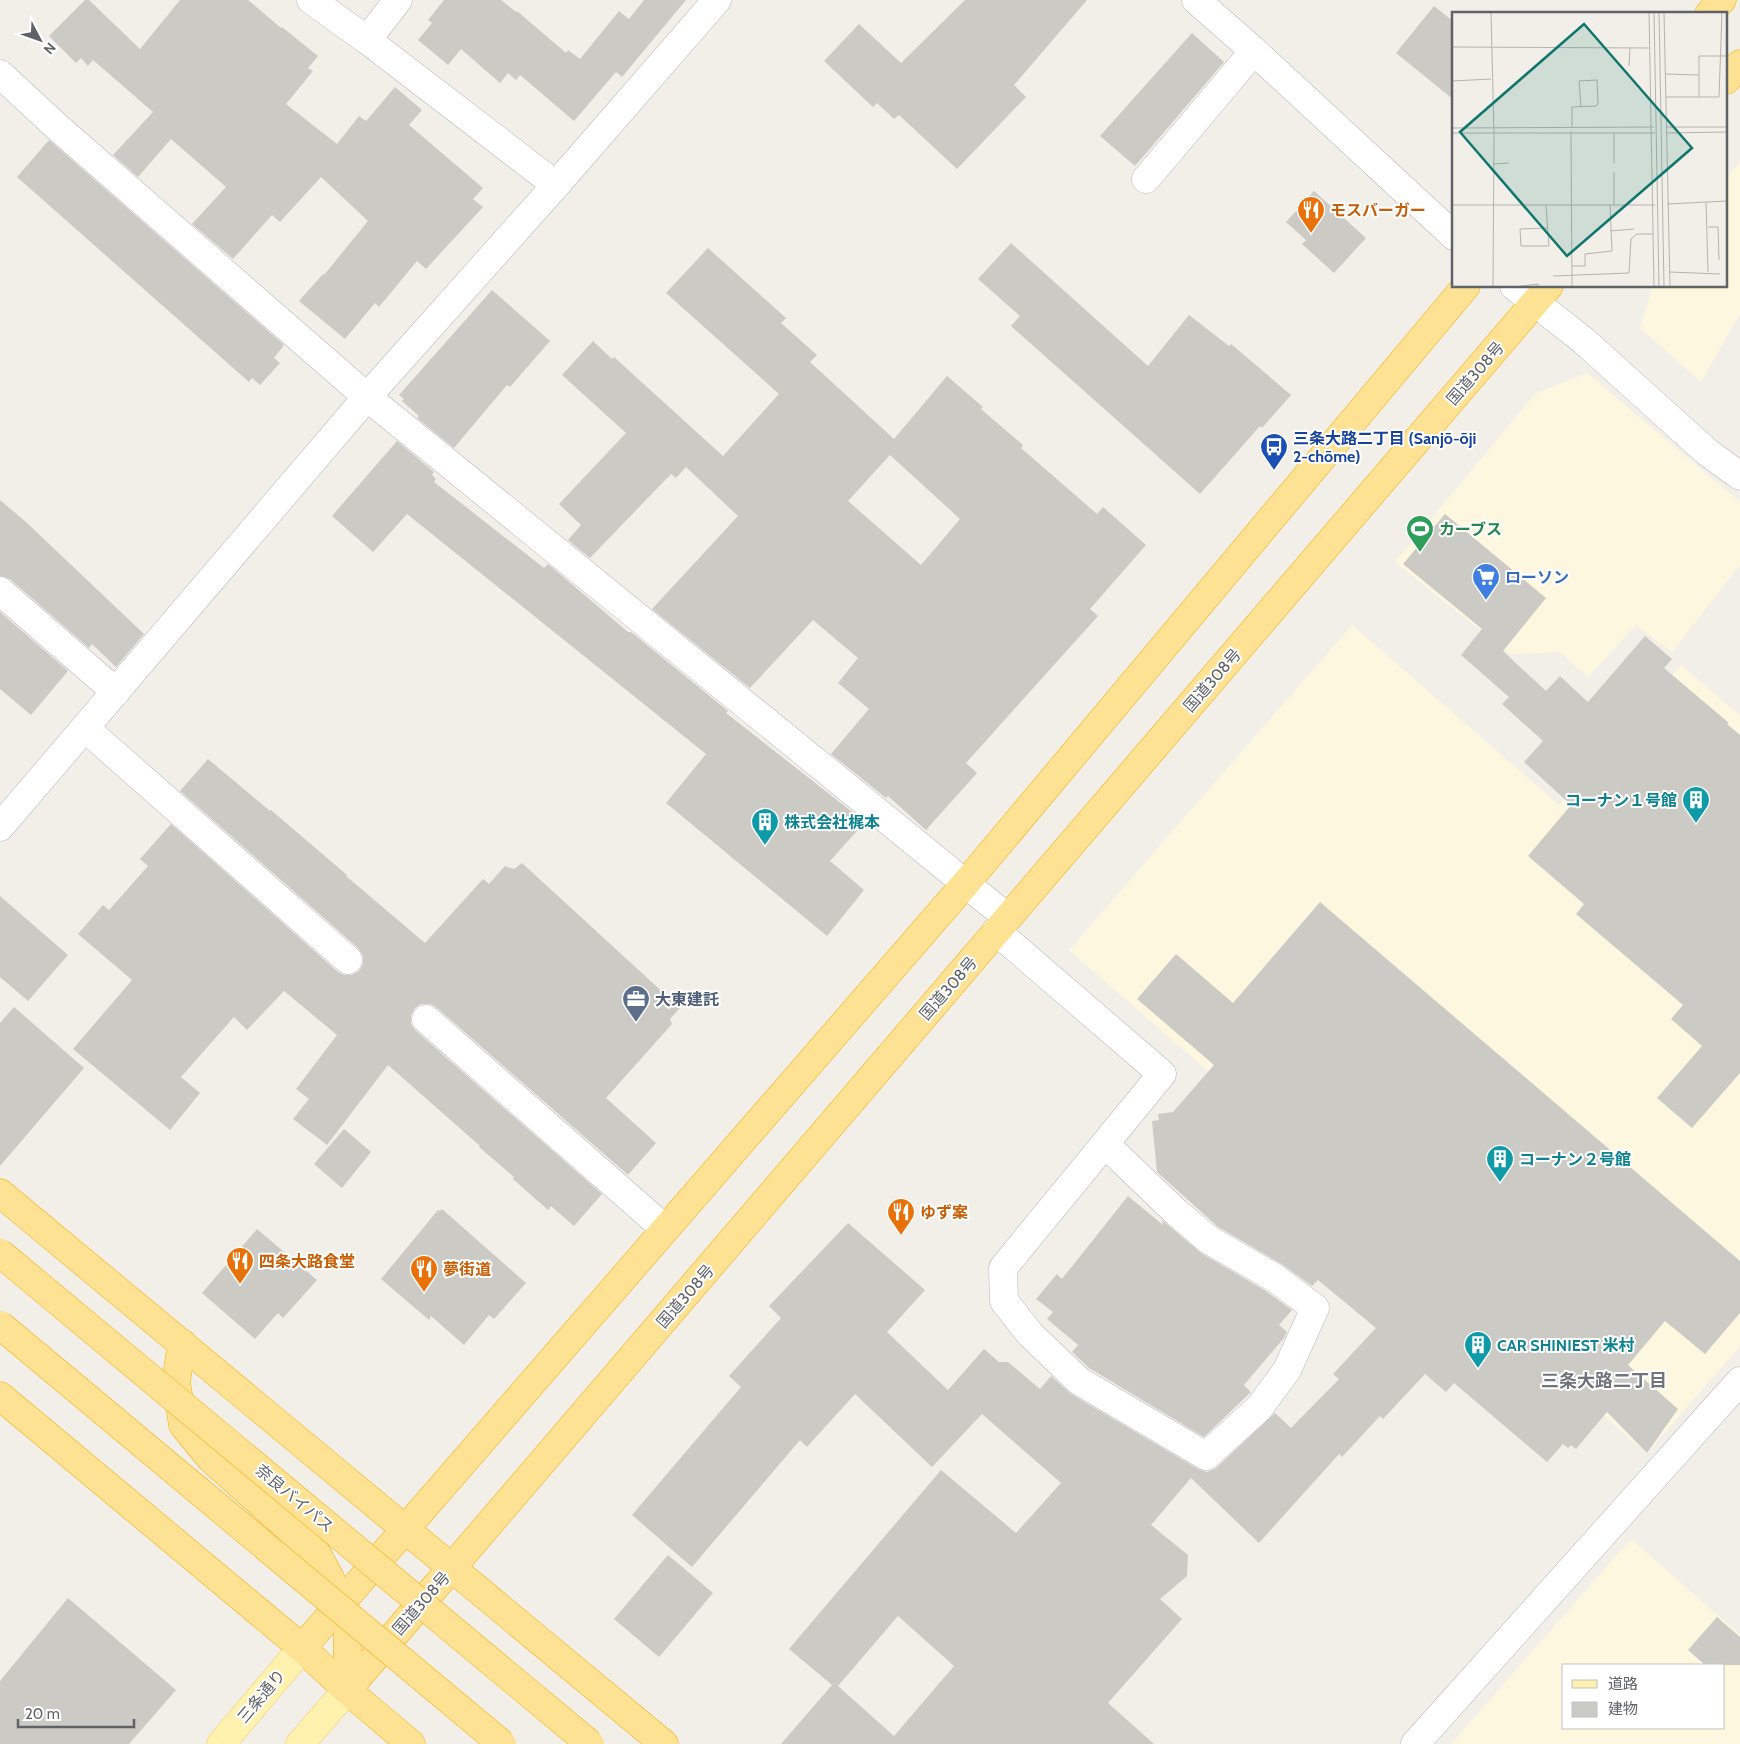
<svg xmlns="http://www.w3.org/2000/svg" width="1740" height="1744" viewBox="0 0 1740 1744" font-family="Cabin,'Noto Sans JP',sans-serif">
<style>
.commercial{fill:#fef7e0;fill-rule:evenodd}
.building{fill:#cccac5;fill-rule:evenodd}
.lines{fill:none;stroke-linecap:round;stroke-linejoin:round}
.minor-casing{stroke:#b5b8bc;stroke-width:29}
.major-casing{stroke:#f2c960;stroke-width:29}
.highway-casing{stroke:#f9ab00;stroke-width:29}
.minor{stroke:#fff;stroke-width:28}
.major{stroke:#fff2af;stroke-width:28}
.highway{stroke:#fde293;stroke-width:28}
.highway-bridge-casing{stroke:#f9ab00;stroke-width:29;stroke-linecap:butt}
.highway-bridge{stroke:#fde293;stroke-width:28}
.labels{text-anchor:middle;stroke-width:4;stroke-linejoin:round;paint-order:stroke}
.food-label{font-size:16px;font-weight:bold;fill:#c56008;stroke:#fff;text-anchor:start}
.street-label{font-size:16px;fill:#5f6368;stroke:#fff}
.transit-label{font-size:16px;font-weight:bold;fill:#164399;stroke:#fff;text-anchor:start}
.leisure-label{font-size:16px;font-weight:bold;fill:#27864d;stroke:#fff;text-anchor:start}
.shop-label{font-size:16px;font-weight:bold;fill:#366cbe;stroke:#fff;text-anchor:start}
.culture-label{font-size:16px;font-weight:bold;fill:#0d838f;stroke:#fff;text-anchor:start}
.service-label{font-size:16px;font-weight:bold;fill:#4e5e75;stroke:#fff;text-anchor:start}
.neighbourhood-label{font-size:18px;font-weight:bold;fill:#70757a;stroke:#fff}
.inset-road{fill:none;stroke:#b3b3b1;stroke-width:1}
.view{fill:#0f766e;fill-opacity:0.15;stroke:#0f766e;stroke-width:2.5}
.inset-edge{fill:none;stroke:#5f6368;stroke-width:2.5}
</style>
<rect width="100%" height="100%" fill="#f1efe8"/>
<g class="commercial">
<polygon points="1740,162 1740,314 1701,382 1640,328 1653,286 1726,286 1726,178"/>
<polygon points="1587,373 1740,502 1740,565 1672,652 1636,625 1588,677 1560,652 1510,654 1395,562 1535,394"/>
<polygon points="1352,625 1559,805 1681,665 1740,716 1740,1346 1647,1453 1069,950"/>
<path d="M1631 1539 1740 1635V1744H1451ZM1564 1665H1724V1728H1564Z"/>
</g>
<g class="building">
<polygon points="85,0 89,0 140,49 180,0 248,0 281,28 282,27 318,56 308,68 313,71 286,104 337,144 359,116 366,121 395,87 422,110 409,125 483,188 473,199 483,207 426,269 417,261 379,307 375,303 345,339 299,301 323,274 324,275 368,221 321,177 280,222 272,215 233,259 192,224 226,187 171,139 138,177 113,155 153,112 93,60 88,66 81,58 76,63 49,36"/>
<polygon points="444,0 501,0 516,12 517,11 566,53 568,50 580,59 619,11 629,19 644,0 686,0 622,77 616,72 574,121 520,75 516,80 508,73 500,83 461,49 448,65 418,40 432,23 428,20"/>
<polygon points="965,0 1087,0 1014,85 1026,97 957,169 899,115 894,119 877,103 873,107 824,61 859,24 901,63"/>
<polygon points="1434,6 1454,22 1454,100 1396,53"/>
<polygon points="1192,33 1224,62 1135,166 1100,136"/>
<polygon points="49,140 284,345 274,358 280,363 260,385 252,378 249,382 17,177"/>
<polygon points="1314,191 1366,238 1334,273 1302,244 1306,240 1286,222"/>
<polygon points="1011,243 1148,366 1189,315 1229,346 1231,344 1291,395 1262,428 1260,426 1200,494 1011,326 1020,316 978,279"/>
<path d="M708 248 786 318 781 323 817 355 810 362 894 439 947 376 983 407 981 409 1023 445 1021 448 1097 514 1103 507 1146 545 1090 609 1098 616 966 763 977 773 926 830 888 796 886 798 831 754 869 709 838 683 858 658 813 620 750 688 652 609 738 516 686 467 676 478 671 474 590 558 568 540 581 525 559 504 626 433 562 375 593 341 612 359 614 357 723 456 779 394 666 293ZM890 455 960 519 921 565 848 501Z"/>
<polygon points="492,290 550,341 510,387 507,385 454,448 417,418 419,416 402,401 404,399 399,395"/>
<polygon points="397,441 434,472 432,475 436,479 434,482 544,568 548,564 628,632 631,632 728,711 726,713 865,822 830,861 864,890 827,936 666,803 706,754 407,514 373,552 332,516"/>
<polygon points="0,500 26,522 144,634 116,667 92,644 89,648 10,579 0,576"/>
<polygon points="1445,514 1546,598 1503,651 1546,691 1560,676 1588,702 1645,636 1672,659 1664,668 1729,723 1727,724 1740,735 1740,1073 1692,1128 1657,1098 1702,1046 1671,1019 1683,1005 1576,914 1584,904 1528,856 1571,805 1524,762 1543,741 1502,704 1509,697 1461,655 1482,629 1403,564"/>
<polygon points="0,612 68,671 31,715 0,689"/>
<polygon points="208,759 270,811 271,810 347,875 346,876 425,943 483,879 489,884 505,866 514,869 522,863 680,1008 670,1019 672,1024 606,1098 656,1143 628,1175 436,1007 430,1004 421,1004 415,1008 411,1015 411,1024 416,1031 602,1194 574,1226 551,1206 548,1210 513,1179 514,1177 479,1147 480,1146 388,1065 327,1145 293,1119 309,1099 296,1089 337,1035 284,991 247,1030 234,1017 181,1077 200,1093 170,1130 73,1049 132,980 78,934 103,905 109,910 148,866 140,859 171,824 338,972 344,975 352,975 359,971 363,964 363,956 358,948 180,791"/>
<polygon points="0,896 68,955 28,1001 0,977"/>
<path d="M1320 902 1740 1261V1313L1705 1354 1665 1321 1628 1365 1678 1409 1647 1453 1607 1412 1576 1449 1571 1445 1568 1448 1563 1444 1547 1462 1454 1383 1446 1392 1425 1374 1383 1419 1380 1416 1342 1457 1339 1454 1259 1543 1191 1478 1151 1525 1188 1555 1187 1576 1160 1599 1182 1619 1108 1703 1154 1744H781L832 1685 789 1649 941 1470 1016 1533 1061 1483 982 1414 932 1467 855 1394 807 1447 800 1440 692 1567 632 1515 741 1387 729 1376 781 1318 769 1306 848 1223 925 1290 887 1332 948 1390 984 1349 999 1362H1008L1040 1389 1051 1376 1071 1394 1198 1469 1207 1472 1216 1468 1275 1413 1291 1428 1339 1379 1333 1374 1376 1328 1318 1280 1312 1286 1283 1265 1218 1227 1157 1172 1152 1121 1159 1120 1158 1114 1173 1112 1214 1065 1137 999 1176 954 1233 1003ZM898 1616 954 1666 894 1736 838 1686Z"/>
<polygon points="14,1007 84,1068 0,1166 0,1023"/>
<polygon points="344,1129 371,1152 342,1188 314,1164"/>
<polygon points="1128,1196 1163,1225 1162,1220 1201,1253 1266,1291 1292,1310 1279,1325 1287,1332 1284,1338 1244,1385 1251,1392 1204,1437 1089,1368 1072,1352 1078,1345 1047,1319 1053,1312 1036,1299 1057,1274 1062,1279"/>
<polygon points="442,1209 526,1283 494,1319 489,1315 464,1345 431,1316 429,1320 381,1279 438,1210 440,1211"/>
<polygon points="257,1229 317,1280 283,1318 278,1313 255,1339 202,1293"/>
<polygon points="668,1555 713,1593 659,1657 614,1619"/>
<polygon points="68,1598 176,1690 129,1744 0,1744 0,1681"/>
<polygon points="1717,1617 1740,1637 1740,1665 1705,1665 1688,1650"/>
</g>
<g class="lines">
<defs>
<g id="minor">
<polyline points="311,0 367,40 556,185"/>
<polyline points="1196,0 1254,51 1454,236"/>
<polyline points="367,40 398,0"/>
<polyline points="0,74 55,125 367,397 1008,918"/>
<polyline points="1146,179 1254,51"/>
<polyline points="1514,286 1584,341 1707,452 1740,476"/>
<polyline points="0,591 116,692"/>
<polyline points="85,728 348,960"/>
<polyline points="0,827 367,397 556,185 717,0"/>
<polyline points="996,931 1162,1074 1003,1268 1004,1301 1030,1334 1079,1381 1206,1456 1259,1408 1287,1370 1315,1308 1275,1278 1209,1240 1176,1212 1105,1144"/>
<polyline points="426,1019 665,1229"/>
<polyline points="1415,1744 1740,1381"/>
</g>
<g id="major">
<polyline points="221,1744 302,1648"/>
<polyline points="300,1744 347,1690"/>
</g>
<g id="highway">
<polyline points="1709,14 1722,0"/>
<polyline points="1726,80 1740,64"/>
<polyline points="0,1193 664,1744"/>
<polyline points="182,1343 176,1382 183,1425 210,1458 317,1554 330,1578 341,1602 348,1629 347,1690"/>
<polyline points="0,1396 302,1648 347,1690 411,1744"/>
<polyline points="302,1648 966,883 1466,286"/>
<polyline points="347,1690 1549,286"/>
</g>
</defs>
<use href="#minor" class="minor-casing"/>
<use href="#major" class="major-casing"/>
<use href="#highway" class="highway-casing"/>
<use href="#minor" class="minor"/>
<use href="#major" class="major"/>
<use href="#highway" class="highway"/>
<defs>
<g id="highway-bridge">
<polyline points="0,1253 590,1744"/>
<polyline points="0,1325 502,1744"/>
</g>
</defs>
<use href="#highway-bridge" class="highway-bridge-casing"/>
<use href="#highway-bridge" class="highway-bridge"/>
</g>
<defs>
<symbol id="restaurant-pin" viewBox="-11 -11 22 30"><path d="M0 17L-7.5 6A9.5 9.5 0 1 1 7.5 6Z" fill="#e8710a" stroke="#fff"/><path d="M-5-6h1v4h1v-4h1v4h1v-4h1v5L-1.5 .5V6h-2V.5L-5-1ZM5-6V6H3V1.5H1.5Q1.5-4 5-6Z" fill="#fff"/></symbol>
<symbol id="bus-pin" viewBox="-11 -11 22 30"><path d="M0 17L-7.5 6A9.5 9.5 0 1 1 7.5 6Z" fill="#1a4fb4" stroke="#fff"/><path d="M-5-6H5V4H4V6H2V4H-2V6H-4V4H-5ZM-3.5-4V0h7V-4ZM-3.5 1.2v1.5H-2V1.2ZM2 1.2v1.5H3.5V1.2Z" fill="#fff"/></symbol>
<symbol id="stadium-pin" viewBox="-11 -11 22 30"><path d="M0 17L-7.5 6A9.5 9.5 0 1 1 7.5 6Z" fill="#2e9e5b" stroke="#fff"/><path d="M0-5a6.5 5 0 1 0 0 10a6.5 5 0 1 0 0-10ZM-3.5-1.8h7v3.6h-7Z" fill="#fff"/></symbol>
<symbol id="supermarket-pin" viewBox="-11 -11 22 30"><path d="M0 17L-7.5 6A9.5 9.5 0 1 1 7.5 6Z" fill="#3f7fe0" stroke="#fff"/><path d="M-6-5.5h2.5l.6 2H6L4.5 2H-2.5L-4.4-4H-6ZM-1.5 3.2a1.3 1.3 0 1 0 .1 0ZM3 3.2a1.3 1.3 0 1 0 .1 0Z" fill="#fff"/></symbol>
<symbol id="building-pin" viewBox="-11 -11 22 30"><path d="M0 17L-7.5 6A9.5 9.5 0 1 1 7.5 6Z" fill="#0f9aa8" stroke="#fff"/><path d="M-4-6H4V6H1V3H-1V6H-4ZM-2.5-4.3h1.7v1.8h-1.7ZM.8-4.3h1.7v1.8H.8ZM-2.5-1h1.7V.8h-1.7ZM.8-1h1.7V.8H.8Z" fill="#fff"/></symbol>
<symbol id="office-pin" viewBox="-11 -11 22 30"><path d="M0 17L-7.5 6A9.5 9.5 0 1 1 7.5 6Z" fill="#5c6f8a" stroke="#fff"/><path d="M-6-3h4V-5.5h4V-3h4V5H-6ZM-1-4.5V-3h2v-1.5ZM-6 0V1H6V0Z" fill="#fff"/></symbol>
</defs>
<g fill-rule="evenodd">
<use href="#restaurant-pin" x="1295" y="194" width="32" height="43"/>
<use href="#bus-pin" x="1258" y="431" width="32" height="43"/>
<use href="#stadium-pin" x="1404" y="513" width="32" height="43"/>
<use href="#supermarket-pin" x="1470" y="561" width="32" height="43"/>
<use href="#building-pin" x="1680" y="784" width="32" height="43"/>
<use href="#building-pin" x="749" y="806" width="32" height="43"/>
<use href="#office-pin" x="620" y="983" width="32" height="43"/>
<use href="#building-pin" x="1484" y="1143" width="32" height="43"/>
<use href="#restaurant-pin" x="885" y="1196" width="32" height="43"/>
<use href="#restaurant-pin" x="224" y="1245" width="32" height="43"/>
<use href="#restaurant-pin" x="408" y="1253" width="32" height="43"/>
<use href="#building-pin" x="1462" y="1329" width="32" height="43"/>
</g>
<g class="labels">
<g class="food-label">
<text x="1330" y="216">モスバーガー</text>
<text x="920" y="1218">ゆず案</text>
<text x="259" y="1267">四条大路食堂</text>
<text x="443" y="1275">夢街道</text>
</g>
<g class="street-label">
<text transform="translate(1475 373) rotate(-49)" y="6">国道308号</text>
<text transform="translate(1212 680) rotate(-49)" y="6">国道308号</text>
<text transform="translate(948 988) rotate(-49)" y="6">国道308号</text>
<text transform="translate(685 1296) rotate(-49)" y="6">国道308号</text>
<text transform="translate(295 1498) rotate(40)" y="6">奈良バイパス</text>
<text transform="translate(421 1603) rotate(-49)" y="6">国道308号</text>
<text transform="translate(261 1696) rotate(-50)" y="6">三条通り</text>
</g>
<g class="transit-label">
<text x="1293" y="444">三条大路二丁目 (Sanjō-ōji<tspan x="1293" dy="18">2-chōme)</tspan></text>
</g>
<g class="leisure-label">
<text x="1439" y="535">カーブス</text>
</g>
<g class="shop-label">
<text x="1505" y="583">ローソン</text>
</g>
<g class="culture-label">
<text x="1677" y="806" text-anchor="end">コーナン１号館</text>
<text x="784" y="828">株式会社梶本</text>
<text x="1519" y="1165">コーナン２号館</text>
<text x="1497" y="1351">CAR SHINIEST 米村</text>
</g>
<g class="service-label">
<text x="655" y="1005">大東建託</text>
</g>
<g class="neighbourhood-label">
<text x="1604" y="1387">三条大路二丁目</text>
</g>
</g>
<g transform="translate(1452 12)">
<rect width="275" height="275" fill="#f1efe8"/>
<path class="inset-road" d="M39 0 42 122 41 275M197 0 202 275M202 0 207 275M207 0 212 275M212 0 218 275M0 35 197 36M177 54 178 36M213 62 247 63M0 69 39 67M214 85H267L270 0M247 85V44H275M120 115V95L144 94 146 92 145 68 127 69 129 95M214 115H275M0 116 202 115M119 119 120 275M0 121H203M214 121 275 120M162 151V121M41 152 57 151M254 190 256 260M215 192 275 189M0 193H203M94 193 97 234H69L68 217 96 216M162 193V160M256 215H266L267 248M158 219 182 217M120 254H133V242L160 239 158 193M217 260 268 262M101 264 177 261 179 227 185 222H201M63 275 86 272V275"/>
<path class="view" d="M132 12 240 136 115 244 8 120Z"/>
<rect width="275" height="275" class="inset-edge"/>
</g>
<rect x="1562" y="1664" width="162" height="65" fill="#ffffff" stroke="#bfc1c3"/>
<rect x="1572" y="1680" width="25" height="8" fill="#fff2af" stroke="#bfc1c3"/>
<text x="1608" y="1689" font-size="15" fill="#5f6368">道路</text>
<rect x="1572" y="1702" width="25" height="15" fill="#cccac5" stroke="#bfc1c3"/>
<text x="1608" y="1714" font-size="15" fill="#5f6368">建物</text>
<g transform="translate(40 40) rotate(131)" stroke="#ffffff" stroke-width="4" paint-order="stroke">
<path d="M0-4L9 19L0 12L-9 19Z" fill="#5f6368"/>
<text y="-8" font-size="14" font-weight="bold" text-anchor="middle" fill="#5f6368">N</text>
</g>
<path d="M18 1719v8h116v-8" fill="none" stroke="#5f6368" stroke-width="2.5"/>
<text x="25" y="1719" font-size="15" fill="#5f6368" stroke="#ffffff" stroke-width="4" paint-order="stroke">20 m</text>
</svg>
